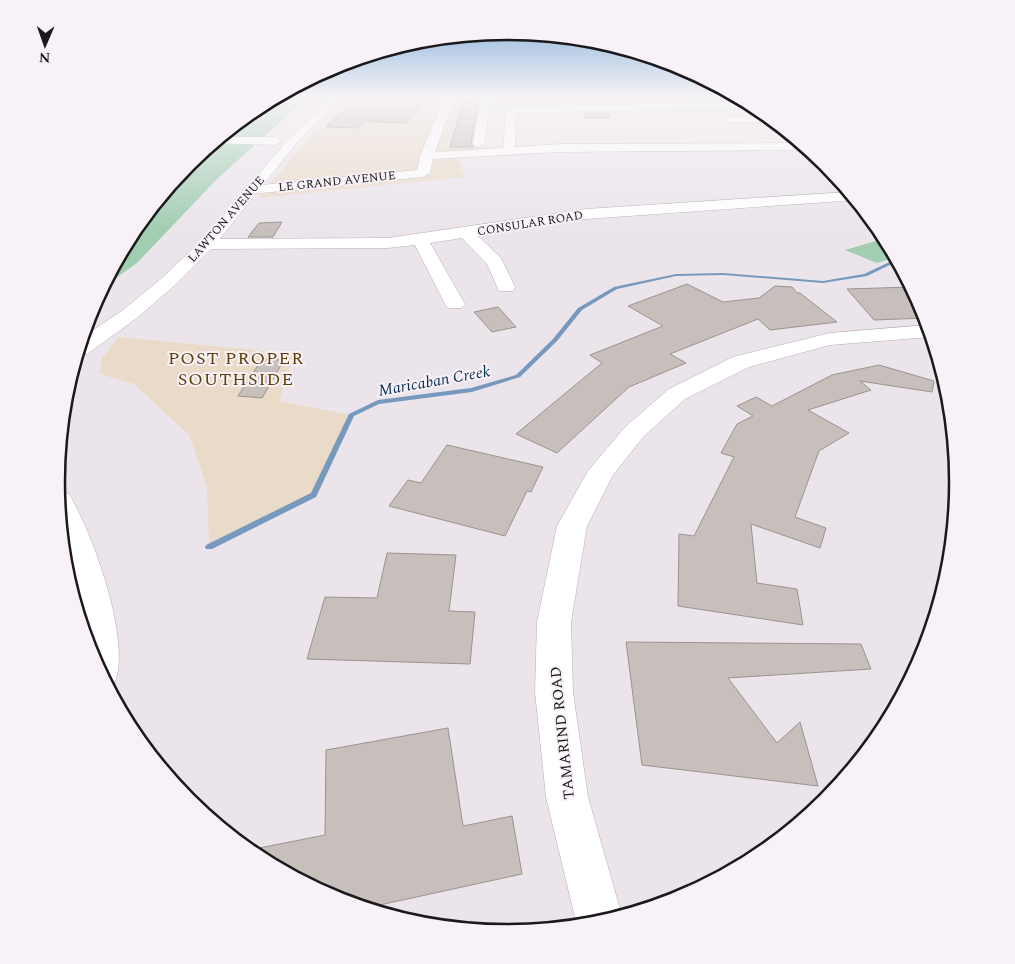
<svg xmlns="http://www.w3.org/2000/svg" width="1015" height="964" viewBox="0 0 1015 964" font-family="Spectral,serif">
<style>
.commercial{fill:#e9dbc8}
.green{fill:#a1cdb1}
.lines{fill:none;stroke-linecap:round;stroke-linejoin:round}
.stream{fill:#7699bd;fill-rule:evenodd}
.building{fill:#c6bfbb;stroke:#9a938f}
.minor-casing{stroke:#b5afb5;stroke-width:1}
.major-casing{stroke:#b5afb5;stroke-width:1}
.minor{fill:#fff;fill-rule:evenodd}
.major{fill:#fff;fill-rule:evenodd}
.labels{text-anchor:middle;stroke-width:4;stroke-linejoin:round;paint-order:stroke}
.far-street-label{font-size:12px;fill:#1b191b;stroke:#f8f2f8}
.street-label{font-size:15px;fill:#1b191b;stroke:#f8f2f8}
.water-label{font-size:16px;font-style:italic;fill:#052f52;stroke:#f8f2f8}
.quarter-label{font-size:18px;letter-spacing:1px;fill:#614008;stroke:#f8f2f8}
.rim{fill:none;stroke:#1b191b;stroke-width:2.5}
</style>
<rect width="100%" height="100%" fill="#ebe5eb"/>
<g class="commercial">
<polygon points="350,96 738,96 744,100 621,104 489,104 481,151 457,156 465,177 259,198 313,132 323,128 333,115 332,111"/>
<polygon points="119,337 294,354 279,401 351,415 314,495 209,547 207,486 189,435 134,384 100,374 102,358"/>
</g>
<g class="green">
<path d="M277 96H309L217 179 137 263 103 287C113 269 121 247 134 230 171 178 220 127 277 96Z"/>
<polygon points="886,238 896,257 877,263 845,250"/>
</g>
<g class="lines">
<polygon class="stream" points="896,259 898,261 867,276 823,283 723,275 676,276 617,289 582,310 557,341 520,377 472,392 379,404 354,416 316,497 212,549 206,549 205,547 206,545 311,493 349,414 378,400 471,388 516,375 553,339 578,308 614,287 676,274 723,273 823,281 864,274"/>
</g>
<g class="building">
<polygon points="360,96 430,96 406,123 364,121 357,128 326,127"/>
<polygon points="463,103 478,103 471,143 473,147 450,147"/>
<polygon points="583,113 607,113 610,118 586,118"/>
<polygon points="282,222 273,237 248,237 259,223"/>
<polygon points="687,284 723,302 759,298 775,286 792,287 797,293 800,293 837,322 770,330 758,319 670,354 686,363 629,387 557,453 516,434 602,363 590,355 663,326 628,306"/>
<polygon points="912,287 926,318 874,320 847,289"/>
<polygon points="498,307 516,327 492,332 474,312"/>
<polygon points="262,359 284,360 262,398 238,396"/>
<polygon points="879,365 934,381 932,392 860,381 871,390 808,410 849,433 819,451 795,517 826,528 820,548 751,524 757,583 797,589 803,625 678,606 679,534 694,536 734,457 721,453 737,424 753,416 737,406 756,397 772,406 832,375"/>
<polygon points="447,445 543,467 531,492 527,491 505,536 389,506 408,480 421,483"/>
<polygon points="387,553 456,555 449,611 475,612 470,664 307,659 325,597 377,598"/>
<polygon points="626,642 861,644 871,669 728,678 777,743 800,722 818,786 642,765"/>
<polygon points="448,728 463,826 512,816 522,874 366,908 335,898 257,857 249,850 325,835 326,750"/>
</g>
<g class="lines">
<defs>
<g id="minor">
<polygon points="445,96 455,96 435,152 503,148 506,110 511,107 748,102 758,107 516,113 515,147 560,144 802,143 810,150 560,152 433,159 430,173 423,177 251,194 244,190 251,186 417,170 420,156"/>
<polygon points="507,96 502,102 490,103 485,143 479,147 475,146 473,143 481,100 486,97"/>
<polygon points="728,117 770,117 777,123 724,122 723,120"/>
<polygon points="221,137 275,137 281,141 275,145 214,143"/>
<polygon points="850,192 856,200 586,219 478,236 501,258 515,287 513,291 499,291 487,264 462,238 430,243 465,304 462,308 448,308 445,304 415,245 388,248 207,249 201,247 199,244 201,241 207,239 388,238 586,209"/>
<polygon points="929,325 932,337 930,337 830,345 749,367 685,399 643,437 613,475 587,526 571,622 573,692 588,797 622,916 595,924 577,926 546,797 535,692 537,622 557,526 588,471 625,427 669,389 733,357 830,333"/>
</g>
<g id="major">
<polygon points="332,96 343,96 296,144 213,247 174,286 137,318 87,354 77,355 83,337 123,310 162,278 201,241 288,140"/>
<path d="M59 491 69 494C92 532 133 643 114 684L108 686C102 675 95 664 90 652 82 627 52 511 59 491Z"/>
</g>
</defs>
<use href="#minor" class="minor-casing"/>
<use href="#major" class="major-casing"/>
<use href="#minor" class="minor"/>
<use href="#major" class="major"/>
</g>
<linearGradient id="sky" x2="0" y2="1"><stop stop-color="#7aa9d7"/><stop offset="0.42" stop-color="#f6f3f6"/><stop offset="1" stop-color="#f6f3f6" stop-opacity="0"/></linearGradient>
<rect width="1015" height="231" fill="url(#sky)"/>
<g class="labels">
<g class="far-street-label">
<text transform="translate(337 181) rotate(-6)" y="4">LE GRAND AVENUE</text>
<text transform="translate(226 219) rotate(-49)" y="4">LAWTON AVENUE</text>
<text transform="translate(530 223) rotate(-9)" y="4">CONSULAR ROAD</text>
</g>
<g class="street-label">
<text transform="translate(562 733) rotate(-96)" y="5">TAMARIND ROAD</text>
</g>
<g class="water-label">
<text transform="translate(434 380) rotate(-10)" y="6">Maricaban Creek</text>
</g>
<g class="quarter-label">
<text x="236" y="364">POST PROPER<tspan x="236" dy="21">SOUTHSIDE</tspan></text>
</g>
</g>
<path d="M0 0H1015V964H0ZM65 482a442 442 0 1 1 884 0a442 442 0 1 1-884 0Z" fill="#f8f2f8" fill-rule="evenodd"/>
<path class="rim" d="M65 482a442 442 0 1 1 884 0a442 442 0 1 1-884 0Z"/>
<g transform="translate(45 45) rotate(182)" stroke="#f8f2f8" stroke-width="4" paint-order="stroke">
<path d="M0-4L9 19L0 12L-9 19Z" fill="#1b191b"/>
<text y="-8" font-size="14" font-weight="bold" text-anchor="middle" fill="#1b191b">N</text>
</g>
</svg>
